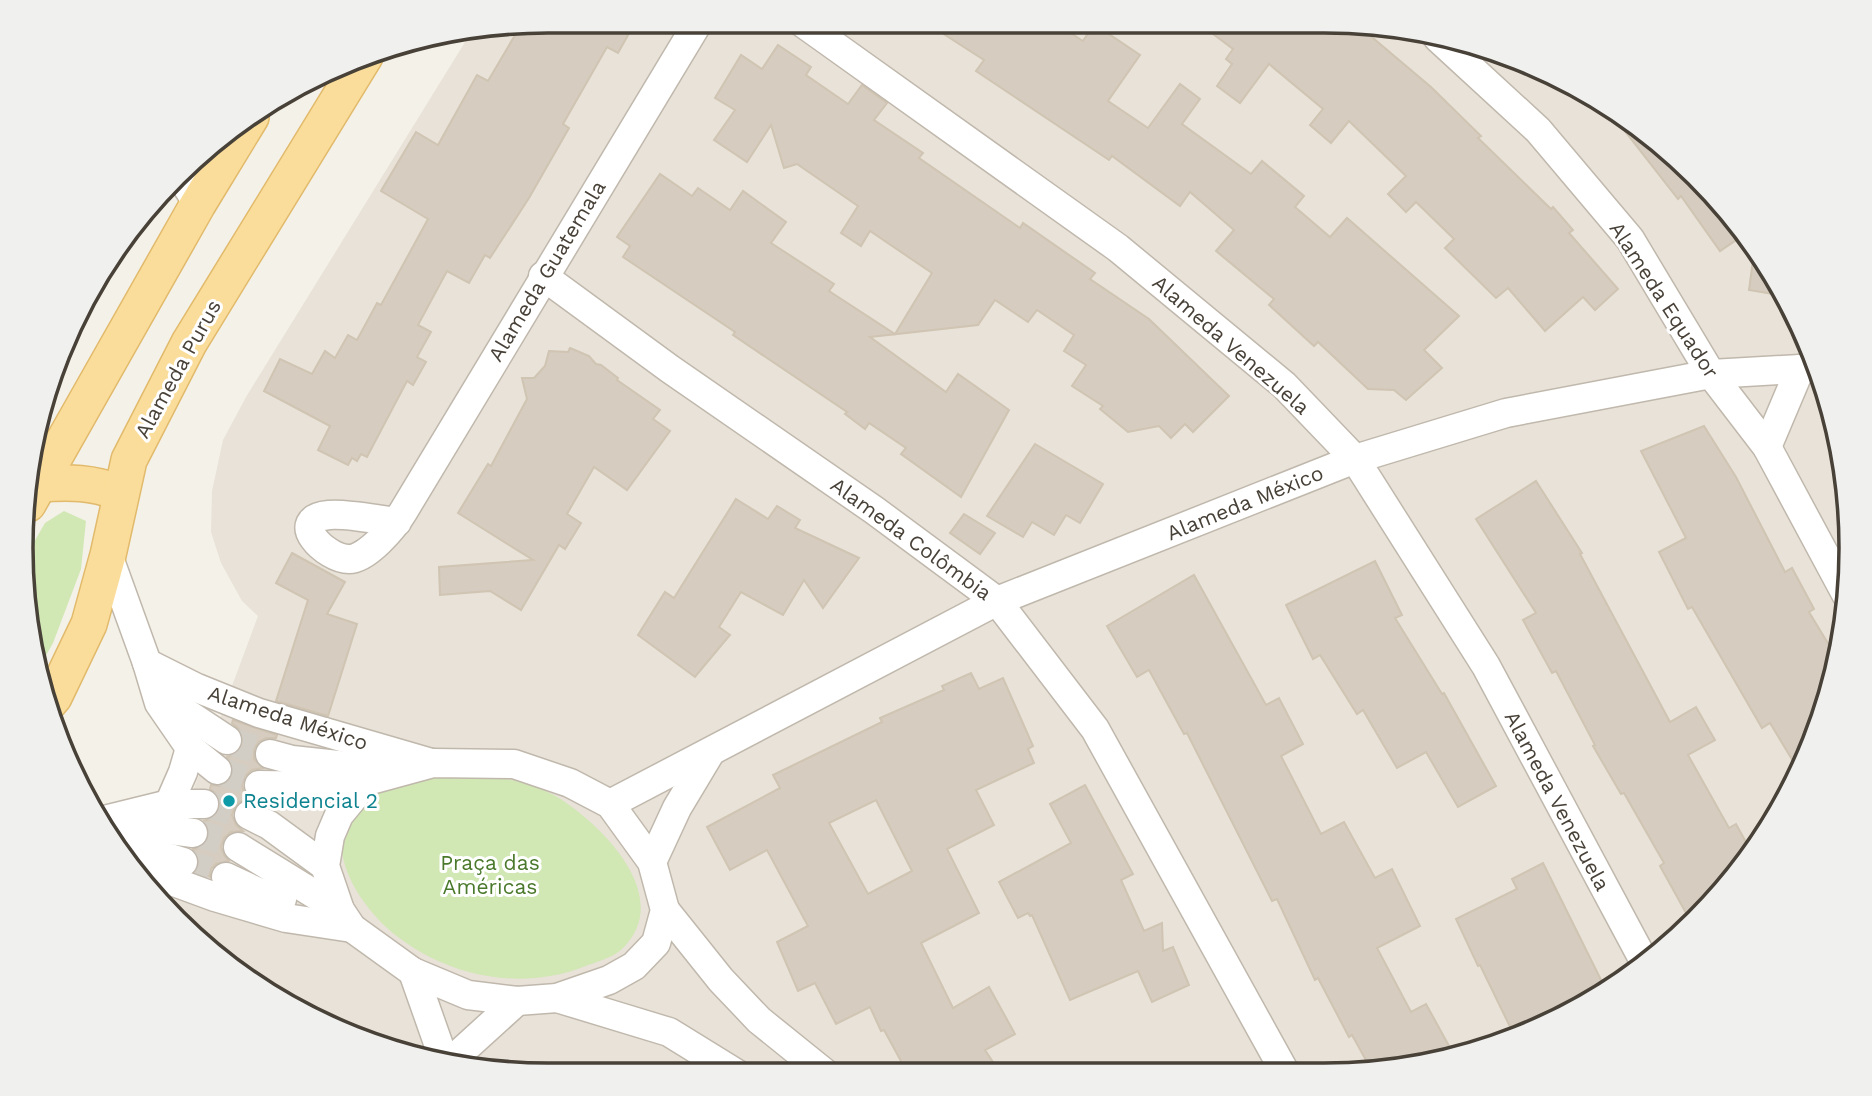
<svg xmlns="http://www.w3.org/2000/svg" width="1872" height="1096" viewBox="0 0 1872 1096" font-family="'Work Sans',sans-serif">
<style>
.residential{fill:#e8e2d8}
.green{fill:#d1e7b4}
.building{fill:#d6ccbf;stroke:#d0c4b2;stroke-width:2;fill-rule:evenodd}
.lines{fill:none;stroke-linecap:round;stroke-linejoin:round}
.minor-tunnel{stroke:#d2cec6;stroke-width:28;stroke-dasharray:28 14;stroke-linecap:butt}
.minor-casing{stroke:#c0b8ac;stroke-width:31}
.major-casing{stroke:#e1ba6b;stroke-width:38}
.minor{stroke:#fff;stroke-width:28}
.major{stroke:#fbdd9b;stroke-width:35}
.culture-dot{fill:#0f9aa8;stroke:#fff;stroke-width:2.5}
.labels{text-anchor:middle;stroke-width:6;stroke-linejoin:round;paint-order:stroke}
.street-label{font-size:21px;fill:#484138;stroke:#fff}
.culture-label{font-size:21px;fill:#0d838f;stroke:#fff;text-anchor:start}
.park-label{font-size:21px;fill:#4b792c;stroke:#fff}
.rim{fill:none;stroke:#484138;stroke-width:3.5}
</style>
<rect width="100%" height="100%" fill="#f4f1e9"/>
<polygon class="residential" points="548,21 1359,22 1494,49 1617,110 1697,176 1762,256 1811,347 1841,446 1851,548 1841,651 1811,750 1762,841 1696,921 1588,1004 1493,1047 1359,1074 513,1074 378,1047 255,986 155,893 258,616 242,601 221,563 211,532 212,491 223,440 246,397 470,34"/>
<g class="green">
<polygon points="64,511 86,521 81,569 53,643 40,666 23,561 45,523"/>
<path d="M471 773C503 778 534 782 562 800 603 827 672 895 625 946 616 957 596 962 583 967 547 981 506 982 469 972 443 965 419 953 398 937 363 911 317 846 357 807 383 781 437 775 471 773Z"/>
</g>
<g class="building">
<polygon points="548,21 636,21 618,53 607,47 563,124 569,128 529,198 490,258 485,255 469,283 447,271 418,325 431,332 417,357 426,362 413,385 407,381 367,457 361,454 357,461 352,458 348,465 318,450 330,426 264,391 280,359 312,374 325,351 335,358 348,335 357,340 377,303 381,305 428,219 381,191 416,132 438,145 477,75 488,81 521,25"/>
<polygon points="925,22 1053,22 1083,41 1094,24 1140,55 1108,101 1148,128 1180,84 1200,99 1182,124 1251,174 1262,161 1304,196 1295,207 1330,237 1347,218 1459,316 1424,350 1442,368 1406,400 1394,390 1368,389 1318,342 1314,346 1269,305 1274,299 1216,251 1234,230 1190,192 1180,206 1112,156 1109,160 976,71 984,60"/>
<polygon points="1197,22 1354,22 1431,87 1481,136 1478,138 1551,209 1553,207 1573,230 1569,233 1618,289 1595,310 1583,297 1545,331 1508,288 1496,298 1445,248 1454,239 1416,202 1406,212 1388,194 1406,176 1349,121 1331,143 1310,125 1323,109 1269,64 1240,103 1217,86 1232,64 1226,59 1233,49"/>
<polygon points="778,45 811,67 806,75 848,104 862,85 887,103 874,120 923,153 919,158 1020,228 1023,223 1095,273 1090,279 1149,319 1229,396 1193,432 1185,424 1171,438 1159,426 1128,432 1100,409 1103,406 1072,386 1086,365 1064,351 1074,335 1037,310 1028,322 995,300 978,325 870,337 946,392 958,374 1009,410 961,497 901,454 906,448 869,423 865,429 845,414 847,412 733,335 735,332 623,257 630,246 617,237 660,174 692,196 698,188 730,210 743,191 786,222 771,243 834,284 829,291 895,334 932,273 870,231 861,246 841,233 858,206 797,164 784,168 771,125 747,162 714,140 735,110 715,98 741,55 762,69"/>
<polygon points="1628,119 1697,176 1745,234 1720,251 1681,196 1678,199 1621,126"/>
<polygon points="1755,246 1762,256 1784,296 1749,290"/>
<polygon points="570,348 589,356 596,364 601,365 618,378 617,380 660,410 653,419 670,431 627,490 594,467 567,514 581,523 565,549 559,545 521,610 490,591 440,595 439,567 533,560 458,513 488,464 491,466 527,399 522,378 534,378 545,366 549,351 568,352"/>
<polygon points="1704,426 1736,477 1785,572 1792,568 1814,609 1809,612 1838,660 1811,750 1799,771 1770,723 1762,728 1692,607 1688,609 1659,552 1686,538 1641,451"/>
<polygon points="1035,444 1103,484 1080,523 1066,515 1054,535 1032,522 1023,537 987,516"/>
<polygon points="1536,481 1582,553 1580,554 1670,722 1696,707 1715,740 1688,755 1729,828 1736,824 1752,853 1717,896 1686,913 1660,866 1664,863 1624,793 1621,794 1593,746 1595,745 1556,671 1552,673 1523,620 1536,613 1476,519"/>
<polygon points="736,499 768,519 777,506 800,520 795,528 859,558 823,608 804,580 783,615 741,592 719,627 730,635 695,677 638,635 665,592 674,598"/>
<polygon points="964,514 995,533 980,554 950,533"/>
<polygon points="292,553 345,582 327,614 357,624 328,716 276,701 308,600 276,583"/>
<polygon points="1375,561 1402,615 1395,618 1442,694 1444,693 1496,786 1458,807 1426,752 1397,768 1363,710 1357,714 1320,655 1313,659 1286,605"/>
<polygon points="1194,575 1266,705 1279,698 1303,744 1281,756 1321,834 1344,822 1375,878 1392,869 1420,926 1377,948 1411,1012 1426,1004 1454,1055 1372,1071 1352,1035 1349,1037 1318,978 1315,980 1277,899 1272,901 1187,733 1184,734 1149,670 1137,677 1107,626"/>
<path d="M971 673 979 689 1003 678 1033 746 1028 749 1034 763 976 790 994 825 947 849 979 913 921 943 953 1008 989 987 1015 1034 985 1050 1001 1074H908L884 1030 881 1031 870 1007 836 1024 815 983 798 991 777 942 808 926 767 850 730 870 707 827 780 788 773 775 882 722 880 718 944 690 942 686ZM876 800 912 871 868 894 829 823Z"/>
<polygon points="233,720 277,735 276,738 266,738 259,742 254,749 254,759 263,768 252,770 245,776 242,785 244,792 250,799 239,802 235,807 232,815 236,825 243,831 231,832 224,838 221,847 224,855 229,861 216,864 211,869 210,877 196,872 199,859 193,849 200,848 207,843 209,835 209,827 204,821 213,818 219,812 221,805 219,796 210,789 211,785 222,786 230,780 233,773 233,765 227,757 234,755 240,750 243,742 242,732 232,723"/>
<polygon points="1085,785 1133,874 1121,880 1144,931 1162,923 1163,951 1173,947 1189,985 1152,1002 1138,971 1070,1000 1032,915 1030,916 1028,913 1018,918 999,882 1071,843 1050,804"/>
<polygon points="1543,863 1606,990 1588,1004 1515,1037 1480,965 1478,966 1456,919 1517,889 1512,879"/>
</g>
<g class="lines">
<g class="minor-tunnel">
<polyline points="227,740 270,754"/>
<polyline points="217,770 259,785"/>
<polyline points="204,804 249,815"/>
<polyline points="193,833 225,841 238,847"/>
<polyline points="183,862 226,877"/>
</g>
<defs>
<g id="minor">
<polyline points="800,21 1118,248 1284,385 1355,459 1486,666 1644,961"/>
<polyline points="1438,38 1538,130 1630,239 1711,374 1767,447 1846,594"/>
<polyline points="182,179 198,204"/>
<polyline points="543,276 670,369 874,510 997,601 1095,729 1286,1074"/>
<polyline points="1767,447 1800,369"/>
<path d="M397 522C378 520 347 513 329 515 285 519 326 559 349 559 367 559 394 527 403 512 501 348 599 184 699 21"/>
<polyline points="108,555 147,663 159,703 190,748 217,770"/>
<polyline points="147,663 197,688 259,713 431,763"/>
<polyline points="162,697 227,740"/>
<polyline points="270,754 292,760 393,771"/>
<polygon points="433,763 514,764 570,783 610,804 652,862 665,910 656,943 634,966 609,980 557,998 517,1001 468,995 413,972 352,928 340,910 325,866 330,836 339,815 367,781"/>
<polyline points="259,785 330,786 367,781"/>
<polyline points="169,804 183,772 190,748"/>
<polyline points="610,804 997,601 1355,459 1506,413 1711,374 1817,368"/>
<polyline points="249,815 269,825 325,866"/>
<polyline points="104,820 169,804 204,804"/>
<polyline points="118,823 193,833"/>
<polyline points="116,842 183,862"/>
<polyline points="238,847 340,910"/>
<polyline points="652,862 677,808 710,753"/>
<polyline points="128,865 215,897 286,918 352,928"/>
<polyline points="226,877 258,892 282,899"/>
<polyline points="665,910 721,980 759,1020 826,1074"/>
<polyline points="413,972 444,1060"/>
<polyline points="557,998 669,1032 737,1074"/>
<polyline points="451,1061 517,1001"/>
</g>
<g id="major">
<path d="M40 484C71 482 91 482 121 493"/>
<polyline points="28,504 198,204 251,117"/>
<polyline points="47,705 54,697 89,624 108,555 129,460 189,343 365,56"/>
</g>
</defs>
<use href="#minor" class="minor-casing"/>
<use href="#major" class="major-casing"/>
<use href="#minor" class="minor"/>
<use href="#major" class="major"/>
</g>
<circle class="culture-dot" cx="229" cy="801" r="7"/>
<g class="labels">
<g class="street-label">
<text transform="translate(547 271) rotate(-59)" y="7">Alameda Guatemala</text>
<text transform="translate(1664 300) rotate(57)" y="7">Alameda Equador</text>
<text transform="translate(1231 345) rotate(41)" y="7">Alameda Venezuela</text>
<text transform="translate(178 369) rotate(-61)" y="7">Alameda Purus</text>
<text transform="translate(1245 503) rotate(-22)" y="7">Alameda México</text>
<text transform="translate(911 539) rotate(36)" y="7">Alameda Colômbia</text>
<text transform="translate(288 718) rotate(18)" y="7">Alameda México</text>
<text transform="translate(1557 801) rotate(62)" y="7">Alameda Venezuela</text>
</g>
<g class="culture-label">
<text x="243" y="808">Residencial 2</text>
</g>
<g class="park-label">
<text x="490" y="870">Praça das<tspan x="490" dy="24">Américas</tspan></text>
</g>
</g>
<path d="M0 0H1872V1096H0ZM548 33H1324A515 515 0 0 1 1839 548V548A515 515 0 0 1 1324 1063H548A515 515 0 0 1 33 548V548A515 515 0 0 1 548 33Z" fill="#f0f0ef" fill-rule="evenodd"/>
<path class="rim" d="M548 33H1324A515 515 0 0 1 1839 548V548A515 515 0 0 1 1324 1063H548A515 515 0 0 1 33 548V548A515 515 0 0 1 548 33Z"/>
</svg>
